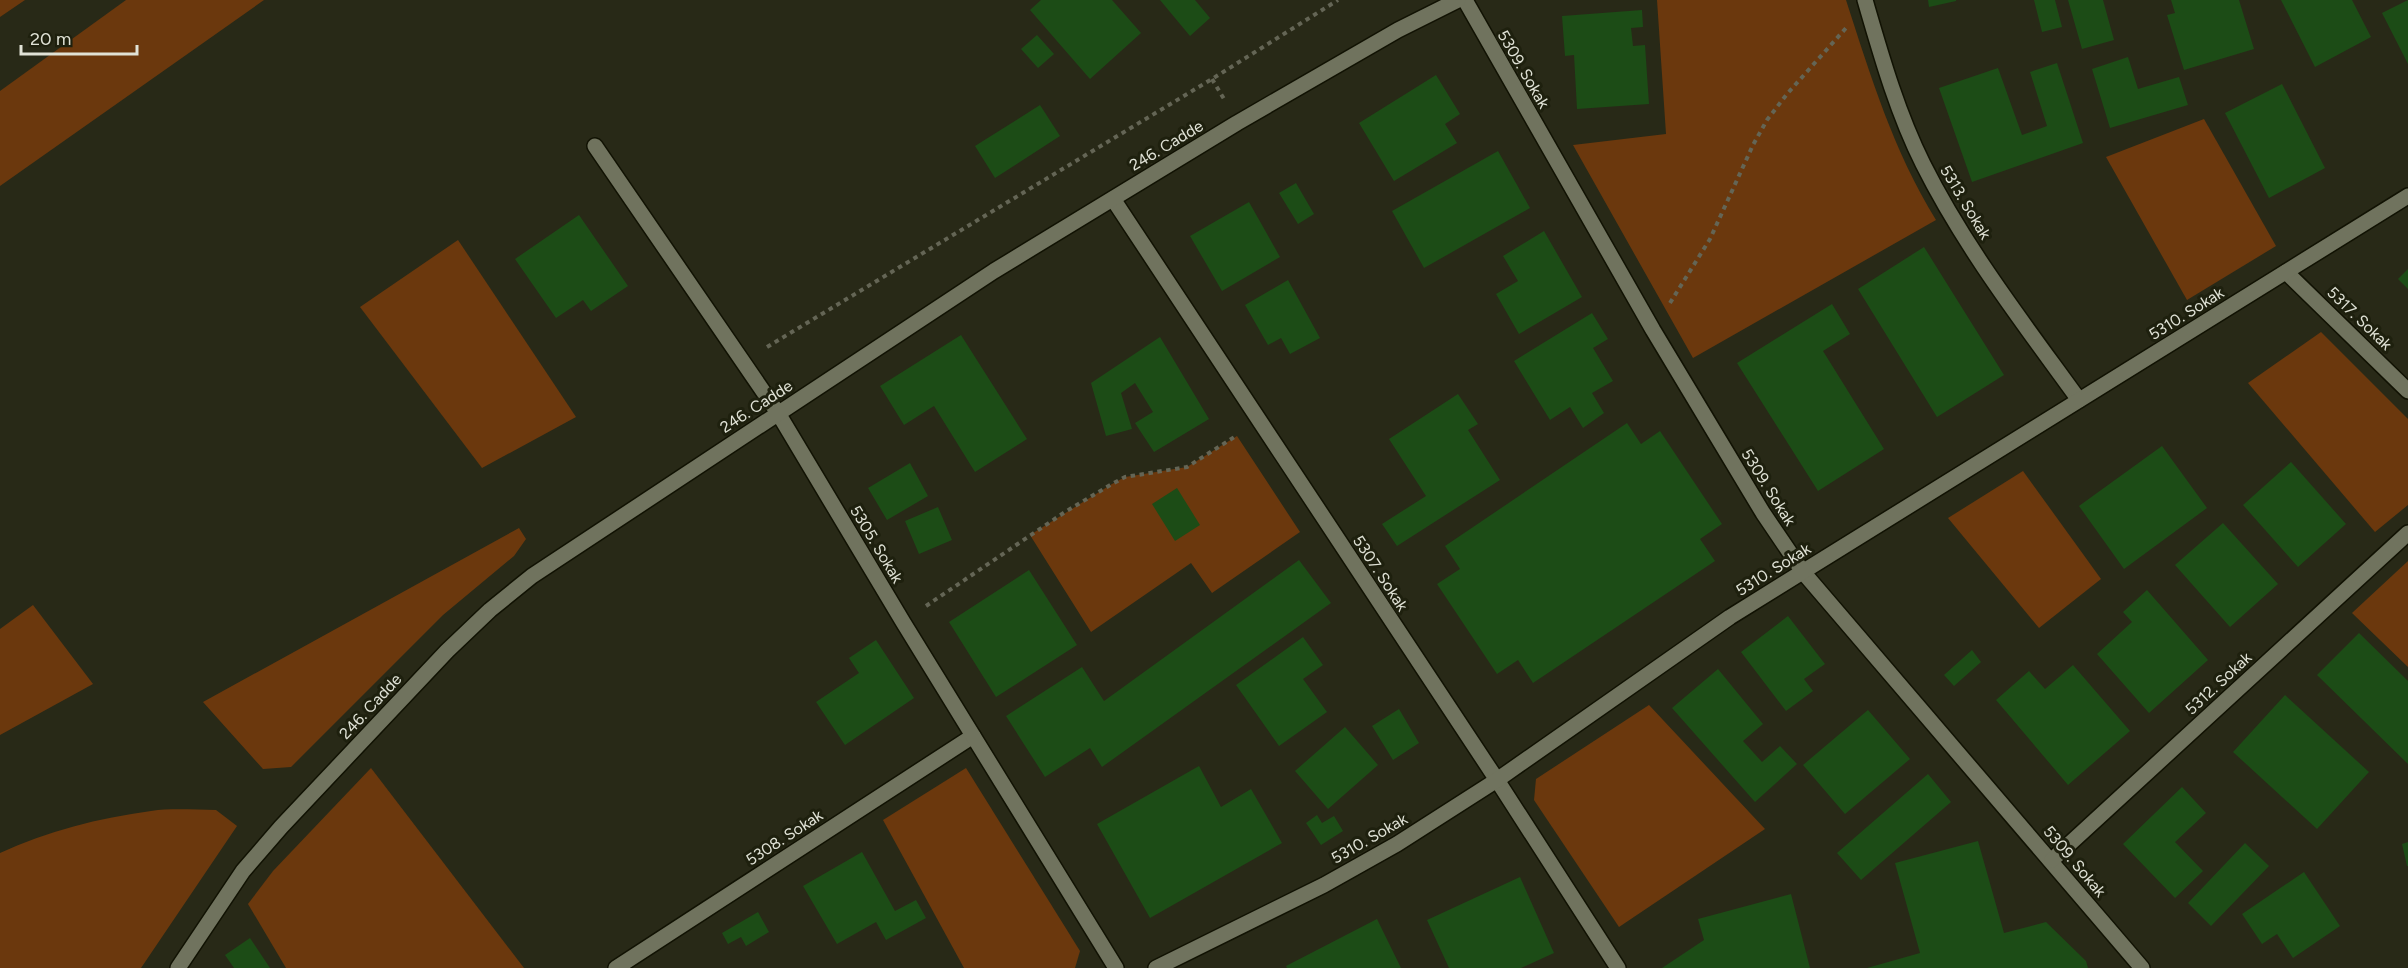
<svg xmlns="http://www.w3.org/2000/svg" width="2408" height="968" viewBox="0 0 2408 968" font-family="Figtree,sans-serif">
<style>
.green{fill:#6b380d}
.building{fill:#1c4c16}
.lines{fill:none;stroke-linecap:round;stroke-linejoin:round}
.lane-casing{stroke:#111203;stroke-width:18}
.street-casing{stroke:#111203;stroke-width:18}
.path{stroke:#646555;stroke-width:4;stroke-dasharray:4.5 4.5;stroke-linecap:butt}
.lane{stroke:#70735e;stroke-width:15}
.street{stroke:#70735e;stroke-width:15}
.labels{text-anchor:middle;stroke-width:6;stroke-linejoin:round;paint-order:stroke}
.street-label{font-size:16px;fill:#e0e2d6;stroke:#1e200e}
</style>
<rect width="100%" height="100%" fill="#282917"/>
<g class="green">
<polygon points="0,0 25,0 0,17"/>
<polygon points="126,0 264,0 0,186 0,91"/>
<path d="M1657 0H1846C1871 77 1893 150 1936 220L1693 358 1573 145 1666 134Z"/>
<polygon points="2204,119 2276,246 2187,300 2106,157"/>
<polygon points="458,240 576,417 482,468 360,307"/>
<polygon points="2321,332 2408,419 2408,505 2375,532 2248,383"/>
<polygon points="1237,436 1300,532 1212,593 1191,563 1091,632 1030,535 1112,484 1125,477 1187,467"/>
<polygon points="2023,471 2101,579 2039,628 1948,518"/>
<polygon points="519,528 526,539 514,556 443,615 291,767 263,769 203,702"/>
<polygon points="2408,561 2408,667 2352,613"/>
<polygon points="33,605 93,684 0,735 0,629"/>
<polygon points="1649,705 1765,829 1619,927 1534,800 1536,779"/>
<polygon points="371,768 524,968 286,968 248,904 273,871"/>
<polygon points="966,768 1080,951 1075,968 964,968 883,820"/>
<path d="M216 810 237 826 141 968H0V853C47 831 99 818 151 811 172 808 195 810 216 810Z"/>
</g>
<g class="building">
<polygon points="1041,0 1112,0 1141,33 1090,79 1030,10"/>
<polygon points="1160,0 1195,0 1210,18 1190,36"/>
<polygon points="1928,0 1956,0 1956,1 1929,7"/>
<polygon points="2034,0 2055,0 2062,27 2042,32"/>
<polygon points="2068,0 2103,0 2114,40 2082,49"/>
<polygon points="2171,0 2239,0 2254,49 2184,70 2167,15 2175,13"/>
<polygon points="2281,0 2352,0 2371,37 2315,67"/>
<polygon points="2408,0 2408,64 2382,13"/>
<polygon points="1642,10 1643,27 1631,28 1633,46 1645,45 1649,104 1577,109 1574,55 1565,56 1562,16"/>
<polygon points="1037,35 1054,54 1038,68 1021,49"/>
<polygon points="2128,57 2138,89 2179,77 2188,105 2110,128 2092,69"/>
<polygon points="2057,63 2083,143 1972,182 1939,88 1998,68 2022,135 2047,126 2030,72"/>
<polygon points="1436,75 1460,114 1445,124 1457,143 1394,181 1359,123"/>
<polygon points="2282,84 2325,168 2269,198 2225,113"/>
<polygon points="1040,105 1060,136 995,178 975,146"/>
<polygon points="1498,151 1530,208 1424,268 1392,211"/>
<polygon points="1296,183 1314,214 1298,224 1279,193"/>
<polygon points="1249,202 1280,257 1222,291 1190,236"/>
<polygon points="579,215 628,286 591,311 583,300 556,318 515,259"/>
<polygon points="1544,231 1582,297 1519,334 1496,294 1518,281 1503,256"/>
<polygon points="1924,247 2004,375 1937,417 1858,289"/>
<polygon points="2408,269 2408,289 2398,279"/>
<polygon points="1288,280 1320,338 1290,354 1281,338 1268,345 1245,305"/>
<polygon points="1832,304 1850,334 1823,351 1884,449 1818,491 1737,363"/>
<polygon points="1592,313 1608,339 1593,348 1613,381 1592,393 1604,413 1583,428 1570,407 1550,420 1514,361"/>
<polygon points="961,335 1027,439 975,472 934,406 904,425 880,386"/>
<polygon points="1160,337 1209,419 1154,452 1135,423 1153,412 1135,383 1121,393 1132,429 1106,436 1091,383"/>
<polygon points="1458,394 1478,424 1468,430 1500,480 1397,546 1382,524 1426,496 1389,439"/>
<polygon points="1627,423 1641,444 1660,431 1722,524 1700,539 1715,561 1533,683 1518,660 1497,674 1437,584 1460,569 1445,546"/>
<polygon points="2162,446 2207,508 2124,569 2079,506"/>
<polygon points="2291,462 2346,524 2298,567 2243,505"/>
<polygon points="910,463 928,496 887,520 868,488"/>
<polygon points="1177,488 1200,525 1175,541 1152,504"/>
<polygon points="938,507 952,540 919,554 905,521"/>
<polygon points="2223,523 2278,584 2230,627 2175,565"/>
<polygon points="1299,560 1331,603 1102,767 1090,748 1045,777 1006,716 1082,667 1104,701"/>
<polygon points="1029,570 1077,645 996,697 949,622"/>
<polygon points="2147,590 2208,660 2149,713 2097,654 2132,622 2123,612"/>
<polygon points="1788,616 1825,664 1804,679 1813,691 1786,711 1741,652"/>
<polygon points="2359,633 2408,681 2408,764 2317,675"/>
<polygon points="1303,637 1323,665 1303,679 1327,712 1279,746 1236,685"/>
<polygon points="876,640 914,698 845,745 816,702 859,673 849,658"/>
<polygon points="1972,650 1981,662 1954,686 1944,675"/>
<polygon points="2073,665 2130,731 2068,785 1996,700 2029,671 2045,689"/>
<polygon points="1718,669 1763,724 1743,741 1762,762 1780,746 1797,764 1755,802 1672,708"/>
<polygon points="2285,695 2369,772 2317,829 2233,752"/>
<polygon points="1399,709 1419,743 1393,760 1372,726"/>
<polygon points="1868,710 1910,759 1845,814 1803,765"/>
<polygon points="1345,727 1378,765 1328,809 1295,771"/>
<polygon points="1199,766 1221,807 1251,789 1282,843 1150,918 1097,824"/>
<polygon points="1928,774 1951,802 1861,880 1837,853"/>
<polygon points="2182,787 2206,813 2175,842 2203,871 2175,898 2123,844"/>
<polygon points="1317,815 1322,823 1334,816 1343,831 1321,845 1306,823"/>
<polygon points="1978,841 2004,933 2046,922 2086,961 2088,968 1867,968 1920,953 1895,863"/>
<polygon points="2408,842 2408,866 2407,866 2402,844"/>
<polygon points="2245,843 2269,866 2211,926 2188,903"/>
<polygon points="862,852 895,911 916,900 926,918 886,940 876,922 837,944 803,886"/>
<polygon points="2304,872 2340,926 2293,958 2277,934 2262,944 2242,914"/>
<polygon points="1520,877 1554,953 1521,968 1449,968 1427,920"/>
<polygon points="1791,894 1810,968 1662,968 1704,940 1698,919"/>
<polygon points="758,912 769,932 746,946 741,937 728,944 722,933"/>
<polygon points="1377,919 1401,968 1287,968 1286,966"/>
<polygon points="250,938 270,968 234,968 225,955"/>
</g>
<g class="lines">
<defs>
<g id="lane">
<path d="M1865 0C1881 55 1897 112 1923 164 1965 248 2024 324 2079 400"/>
<polyline points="1497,780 1618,968"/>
<polyline points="616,968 973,736"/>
</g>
<g id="street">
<polyline points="1465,0 1653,330 1763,513 1803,572 2142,968"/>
<polyline points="595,146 778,413 903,622 1116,968"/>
<polyline points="1113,199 1497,780"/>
<polyline points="2286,272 2408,391"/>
<polyline points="2052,860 2408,533"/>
<polyline points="178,968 243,871 281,827 447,651 490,610 532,576 994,271 1237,123 1398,30 1458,0"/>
<polyline points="1156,968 1324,885 1397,844 1497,780 1730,617 2408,196"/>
</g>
</defs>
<use href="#lane" class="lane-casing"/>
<use href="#street" class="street-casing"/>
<g class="path">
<polyline points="1212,79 1224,99"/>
<polyline points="1670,303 1710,239 1753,145 1767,120 1787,94 1846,28"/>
<polyline points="767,347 1212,79 1338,0"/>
<polyline points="926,606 1065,512 1112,484 1125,477 1187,467 1236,436"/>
</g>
<use href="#lane" class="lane"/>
<use href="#street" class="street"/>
</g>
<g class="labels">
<g class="street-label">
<text transform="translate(1524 69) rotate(60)" y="6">5309. Sokak</text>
<text transform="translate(1166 145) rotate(-31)" y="6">246. Cadde</text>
<text transform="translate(1966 202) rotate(59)" y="6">5313. Sokak</text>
<text transform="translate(2186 313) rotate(-32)" y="6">5310. Sokak</text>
<text transform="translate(2360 318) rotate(44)" y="6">5317. Sokak</text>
<text transform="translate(756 406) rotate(-33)" y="6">246. Cadde</text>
<text transform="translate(1769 487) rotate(58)" y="6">5309. Sokak</text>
<text transform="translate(877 544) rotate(59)" y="6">5305. Sokak</text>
<text transform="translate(1773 569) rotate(-32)" y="6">5310. Sokak</text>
<text transform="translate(1381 573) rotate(57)" y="6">5307. Sokak</text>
<text transform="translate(2218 683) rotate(-43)" y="6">5312. Sokak</text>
<text transform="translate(370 706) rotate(-47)" y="6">246. Cadde</text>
<text transform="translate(784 837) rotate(-33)" y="6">5308. Sokak</text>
<text transform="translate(1369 838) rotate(-30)" y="6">5310. Sokak</text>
<text transform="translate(2075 861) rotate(50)" y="6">5309. Sokak</text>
</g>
</g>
<path d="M21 45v9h116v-9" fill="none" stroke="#e0e2d6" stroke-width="3"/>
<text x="30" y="45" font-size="18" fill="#e0e2d6" stroke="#1e200e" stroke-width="4.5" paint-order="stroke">20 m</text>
</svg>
